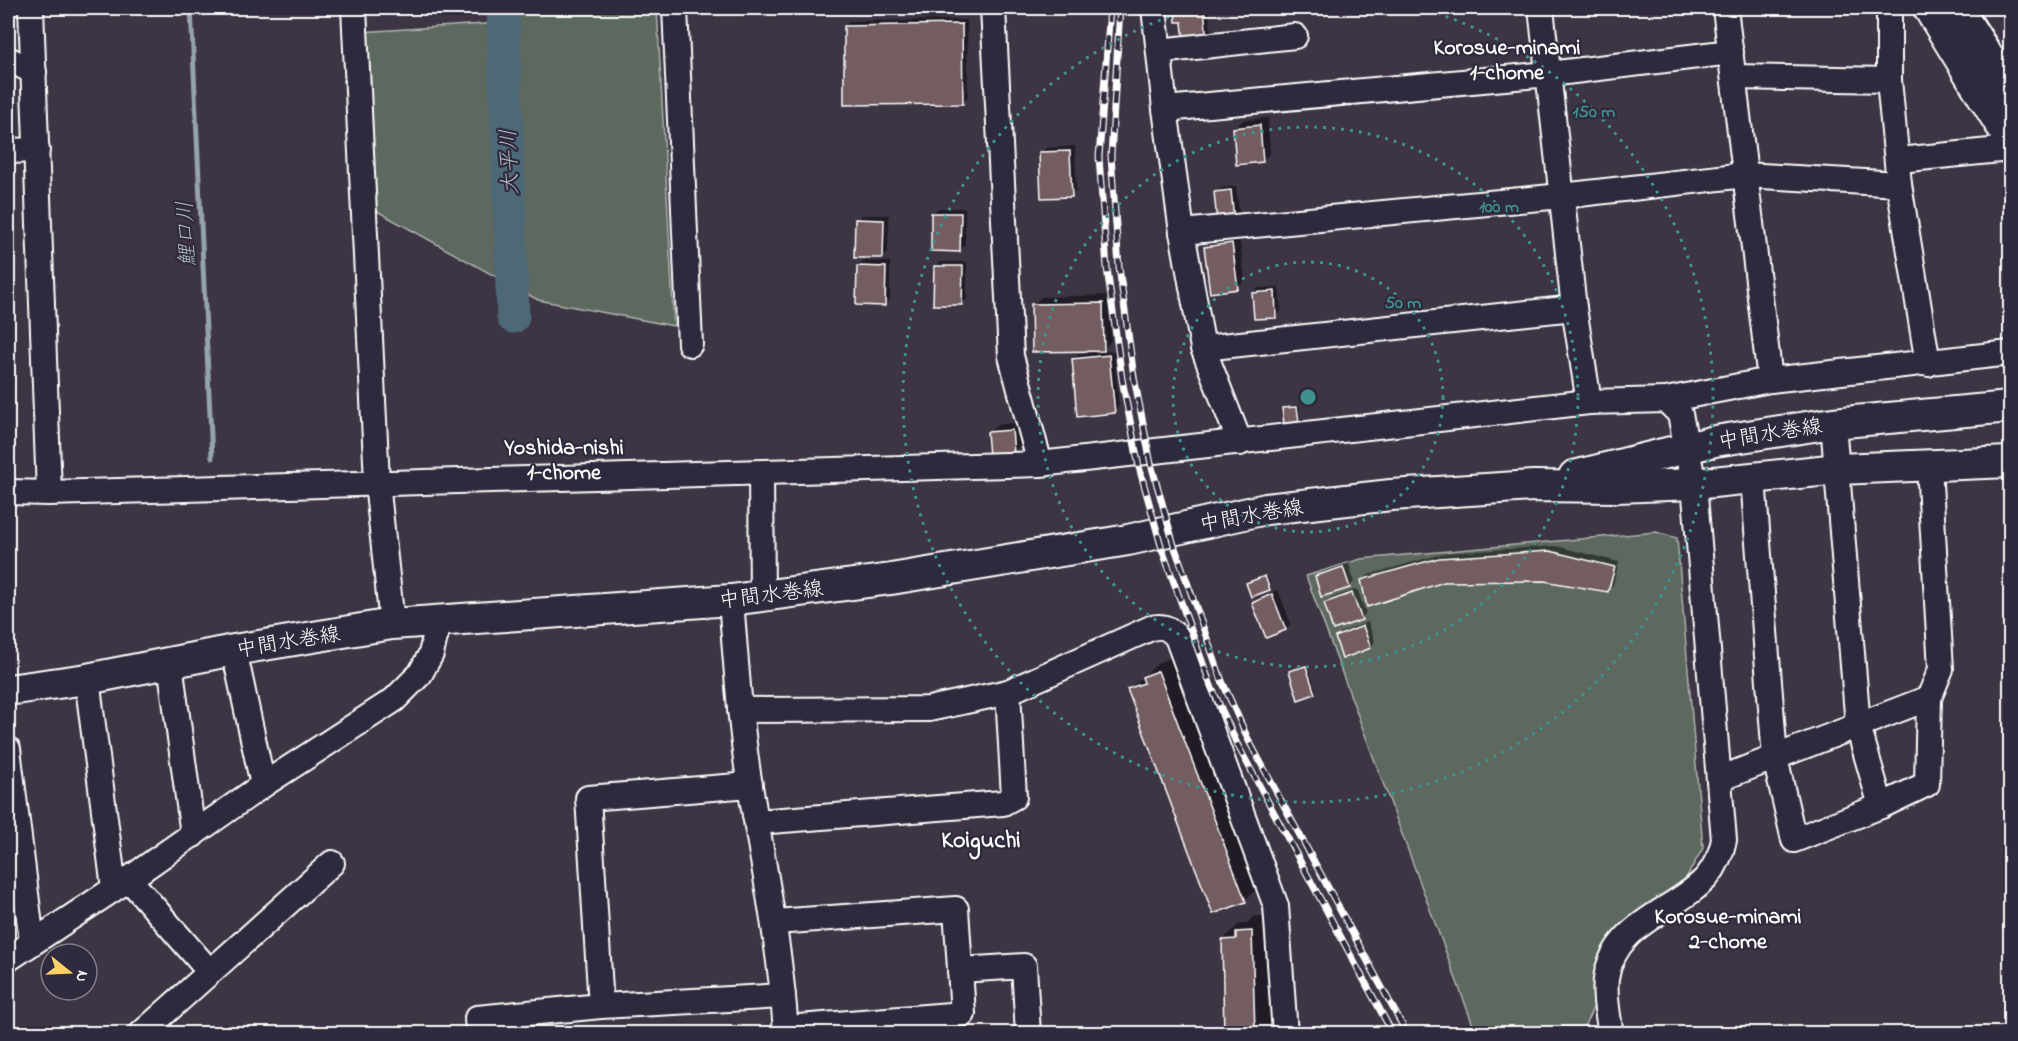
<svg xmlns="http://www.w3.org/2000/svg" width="2018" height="1041" viewBox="0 0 2018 1041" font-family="'Indie Flower','Klee One',sans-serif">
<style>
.green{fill:#5d695e;stroke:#aeb4ae;stroke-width:1.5}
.shadow{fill:#0007}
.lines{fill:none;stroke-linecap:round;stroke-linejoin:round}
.stream{stroke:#95a4ad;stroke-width:5}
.river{stroke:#4e6877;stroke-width:33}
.building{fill:#735d61;stroke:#fff;stroke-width:1.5}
.minor-casing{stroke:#fff;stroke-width:28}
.major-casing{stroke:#fff;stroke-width:34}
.highway-casing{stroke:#fff;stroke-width:38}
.minor{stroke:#2f2a3d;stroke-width:24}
.major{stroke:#2f2a3d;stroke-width:30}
.highway{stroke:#2f2a3d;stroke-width:33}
.rail-casing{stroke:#fff;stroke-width:7}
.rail{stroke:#2f2a3d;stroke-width:4.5;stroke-dasharray:14;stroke-linecap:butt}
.ring{fill:none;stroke:#3f918b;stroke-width:3;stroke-dasharray:3 6}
.labels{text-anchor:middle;stroke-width:4.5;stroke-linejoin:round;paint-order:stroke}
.street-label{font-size:21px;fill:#fff;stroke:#2f2a3d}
.neighbourhood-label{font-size:22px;font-weight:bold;fill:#fff;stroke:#2f2a3d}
.water-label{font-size:22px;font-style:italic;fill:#afbbc2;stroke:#2f2a3d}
.quarter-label{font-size:24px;font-weight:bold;fill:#fff;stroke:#2f2a3d}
.centre{fill:#3f918b;stroke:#2f2a3d;stroke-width:3}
.ring-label{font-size:18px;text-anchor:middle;font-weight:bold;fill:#3f918b;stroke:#2f2a3d;stroke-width:4.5;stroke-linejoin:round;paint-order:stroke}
</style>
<rect width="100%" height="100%" fill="#3d3444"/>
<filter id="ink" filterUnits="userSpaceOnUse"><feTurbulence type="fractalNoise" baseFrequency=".0167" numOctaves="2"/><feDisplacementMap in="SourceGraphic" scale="12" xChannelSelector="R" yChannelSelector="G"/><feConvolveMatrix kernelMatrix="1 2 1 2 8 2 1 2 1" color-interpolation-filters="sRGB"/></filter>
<g filter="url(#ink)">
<g class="green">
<polygon points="515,8 657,8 674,326 538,300 366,205 360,32 515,22"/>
<polygon points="1656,532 1677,538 1703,848 1663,918 1612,969 1581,1033 1476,1033 1306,576 1361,559"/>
</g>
<g class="shadow">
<polygon points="1176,8 1209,8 1211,33 1206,38 1183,21 1177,21"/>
<polygon points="967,20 968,97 962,102 845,26 850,21"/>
<polygon points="1268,118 1270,153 1262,161 1235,128 1243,120"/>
<polygon points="1075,146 1076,190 1071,196 1041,153 1046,148"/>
<polygon points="1236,186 1239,213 1234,219 1215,193 1221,188"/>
<polygon points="938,208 965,208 965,245 959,250 933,213"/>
<polygon points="862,215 889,215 888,252 883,257 856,220"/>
<polygon points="1239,236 1245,280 1237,288 1206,248 1214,240"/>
<polygon points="863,261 890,262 890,299 885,304 858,267"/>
<polygon points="941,262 967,262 967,299 962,304 935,267"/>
<polygon points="1279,287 1281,311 1276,316 1253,293 1259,288"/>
<polygon points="1110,295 1111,341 1102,350 1033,305 1041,297"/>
<polygon points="1114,351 1119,406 1114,412 1074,359 1079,354"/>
<polygon points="1299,405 1300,418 1298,420 1284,409"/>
<polygon points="1020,422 1022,443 1014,452 988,433 997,425"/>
<polygon points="1556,546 1619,562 1613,585 1608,591 1544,580 1363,581 1368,575 1445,553"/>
<polygon points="1349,563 1354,582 1349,587 1316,577 1321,572"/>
<polygon points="1267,575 1271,586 1269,588 1248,584"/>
<polygon points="1357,589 1366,613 1361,618 1326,604 1331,598"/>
<polygon points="1278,590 1291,624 1285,629 1254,603 1259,598"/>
<polygon points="1368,622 1375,642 1370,647 1336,637 1342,632"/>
<polygon points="1175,656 1262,884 1245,900 1214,912 1129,689 1160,662"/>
<polygon points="1308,665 1316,691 1314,693 1291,672"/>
<polygon points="1254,916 1268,916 1272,1034 1226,1034 1223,940 1239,924 1246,924"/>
</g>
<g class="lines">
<polyline class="stream" points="191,8 212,458"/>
<polyline class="river" points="503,8 513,317"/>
</g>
<g class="building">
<polygon points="1175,8 1204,8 1207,40 1184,42 1182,22 1176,22"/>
<polygon points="962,24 963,104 844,105 844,26"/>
<polygon points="1260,125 1263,162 1236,165 1233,128"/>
<polygon points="1070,151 1072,197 1041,198 1039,152"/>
<polygon points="1231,190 1234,220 1217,222 1214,192"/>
<polygon points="931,213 961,213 960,252 931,251"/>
<polygon points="855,219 884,220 883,258 854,258"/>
<polygon points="1232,243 1238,289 1210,293 1204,247"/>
<polygon points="857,266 886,267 885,306 856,305"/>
<polygon points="934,266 963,266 962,305 933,305"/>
<polygon points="1275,291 1276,318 1254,319 1252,293"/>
<polygon points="1103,303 1104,351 1032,352 1031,304"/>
<polygon points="1109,355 1115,413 1077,417 1072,359"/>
<polygon points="1297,407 1299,422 1284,424 1282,408"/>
<polygon points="1012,430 1014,453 989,456 987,432"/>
<polygon points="1550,551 1615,567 1608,592 1544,581 1444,582 1367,607 1361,580 1439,558"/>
<polygon points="1343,567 1350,588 1321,597 1315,576"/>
<polygon points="1265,576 1270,590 1251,597 1246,583"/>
<polygon points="1352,593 1362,620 1333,630 1324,603"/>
<polygon points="1272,594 1286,630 1266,638 1252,603"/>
<polygon points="1363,626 1371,648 1342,659 1335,637"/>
<polygon points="1306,666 1315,694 1298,700 1289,671"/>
<polygon points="1158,671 1246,902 1213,914 1127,689 1144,683 1142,677"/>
<polygon points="1252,931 1255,1034 1224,1034 1222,940 1236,939 1236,932"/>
</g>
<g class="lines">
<defs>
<g id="minor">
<polyline points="31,8 49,493"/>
<polyline points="354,8 377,482 392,624"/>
<polyline points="675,8 690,344"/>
<polyline points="1154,8 1165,109 1182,232 1203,348 1240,443"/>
<polyline points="1541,8 1574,308 1589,402"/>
<polyline points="1725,8 1770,380"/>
<polyline points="1889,8 1889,80 1899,184 1928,364"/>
<polyline points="1925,8 2010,146"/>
<polyline points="1159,51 1295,36"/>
<polyline points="8,59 34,72"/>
<polyline points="1734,77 1889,80"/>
<polyline points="1165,109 1549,74 1731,52"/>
<polyline points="8,151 37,150"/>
<polyline points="1899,160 2010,149"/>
<polyline points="1182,232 1562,196 1745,175 1899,184"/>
<polyline points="1203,348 1574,308"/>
<polyline points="1666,400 1770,380 2010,353"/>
<polyline points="1833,423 1858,726 1881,806"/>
<path d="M1040 464 1589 402 1666 400 1680 414 1694 484 1724 840C1721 854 1716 866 1707 877 1675 912 1614 922 1606 979 1604 997 1608 1015 1611 1034"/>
<polyline points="761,473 762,595"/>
<polyline points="1753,479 1775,758 1794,840 1881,806 1927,784 1929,698 1941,669 1929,466"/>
<polyline points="8,492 49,493 1040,464 1011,356 993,8"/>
<path d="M731 600C736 662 740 725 750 786 764 869 781 950 786 1034"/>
<polyline points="234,650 263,785"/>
<polyline points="170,663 193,835"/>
<polyline points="87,679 114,888"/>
<path d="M740 710 929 709 1008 692 1151 628C1163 625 1169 628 1177 637L1276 906 1285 1034"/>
<polyline points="8,749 32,942"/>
<polyline points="1719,779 1929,698"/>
<polyline points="757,822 1003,803 1014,797 1008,692"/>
<polyline points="129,879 209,971"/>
<polyline points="775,922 956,909 963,1014 786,1028"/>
<polyline points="8,959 129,879 263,785 394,700 420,674 431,654 439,620"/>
<polyline points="960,970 1024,966 1028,1034"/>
<polyline points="601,1006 783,996"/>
<polyline points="141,1034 332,863"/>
<polyline points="478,1034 477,1018 601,1006 588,798 750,785"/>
</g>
<g id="major">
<polyline points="1574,476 1715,441 1833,423 2010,407"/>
<polyline points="8,690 87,679 234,650 392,624 731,600 891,579 1128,540 1266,509 1391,495 1533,486 1617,487 1694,484 1838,469 2010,462"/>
</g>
<polyline id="highway" points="1955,8 2010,94"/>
</defs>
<use href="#minor" class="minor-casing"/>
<use href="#major" class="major-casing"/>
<use href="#highway" class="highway-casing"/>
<use href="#minor" class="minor"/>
<use href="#major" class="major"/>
<use href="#highway" class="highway"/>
<defs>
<g id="rail">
<polyline points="1110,8 1099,157 1107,268 1122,379 1139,467 1162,549 1211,686 1237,744 1393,1034"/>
<polyline points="1120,8 1111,156 1119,267 1134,377 1151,464 1174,545 1222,681 1248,739 1407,1034"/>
</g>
</defs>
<use href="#rail" class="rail-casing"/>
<use href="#rail" class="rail"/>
</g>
</g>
<g class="ring">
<circle cx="1308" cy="397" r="135"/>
<circle cx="1308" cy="397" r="270"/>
<path d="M1420 8A405 405 0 1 1 1196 8"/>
</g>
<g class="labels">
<g class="street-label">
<text transform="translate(1770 433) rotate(-9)" y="7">中間水巻線</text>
<text transform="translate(1251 515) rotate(-10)" y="7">中間水巻線</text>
<text transform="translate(771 594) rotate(-7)" y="7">中間水巻線</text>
<text transform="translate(288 641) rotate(-9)" y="7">中間水巻線</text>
</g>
<g class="neighbourhood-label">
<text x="1507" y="54">Korosue-minami<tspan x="1507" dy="25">1-chome</tspan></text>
<text x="564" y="454">Yoshida-nishi<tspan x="564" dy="25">1-chome</tspan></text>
<text x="1728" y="923">Korosue-minami<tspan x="1728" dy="25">2-chome</tspan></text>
</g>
<g class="water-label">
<text transform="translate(508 162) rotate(-92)" y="8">大平川</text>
<text transform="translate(185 234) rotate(-93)" y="8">鯉口川</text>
</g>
<g class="quarter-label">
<text x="981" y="847">Koiguchi</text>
</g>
</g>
<circle cx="1308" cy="397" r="9" class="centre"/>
<g class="ring-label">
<text x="1594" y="117">150 m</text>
<text x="1499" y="212">100 m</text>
<text x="1403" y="308">50 m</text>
</g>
<rect width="2018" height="1041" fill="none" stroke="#2f2a3d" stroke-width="30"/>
<rect x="15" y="15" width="1988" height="1011" fill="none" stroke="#fff" stroke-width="2" filter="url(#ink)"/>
<g transform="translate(69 972) rotate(108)"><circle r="28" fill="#2f2a3d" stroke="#827f8b" stroke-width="1.5"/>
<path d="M0-4.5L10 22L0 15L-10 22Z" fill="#ffd166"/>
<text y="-9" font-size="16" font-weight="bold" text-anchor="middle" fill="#ffffff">N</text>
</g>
</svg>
